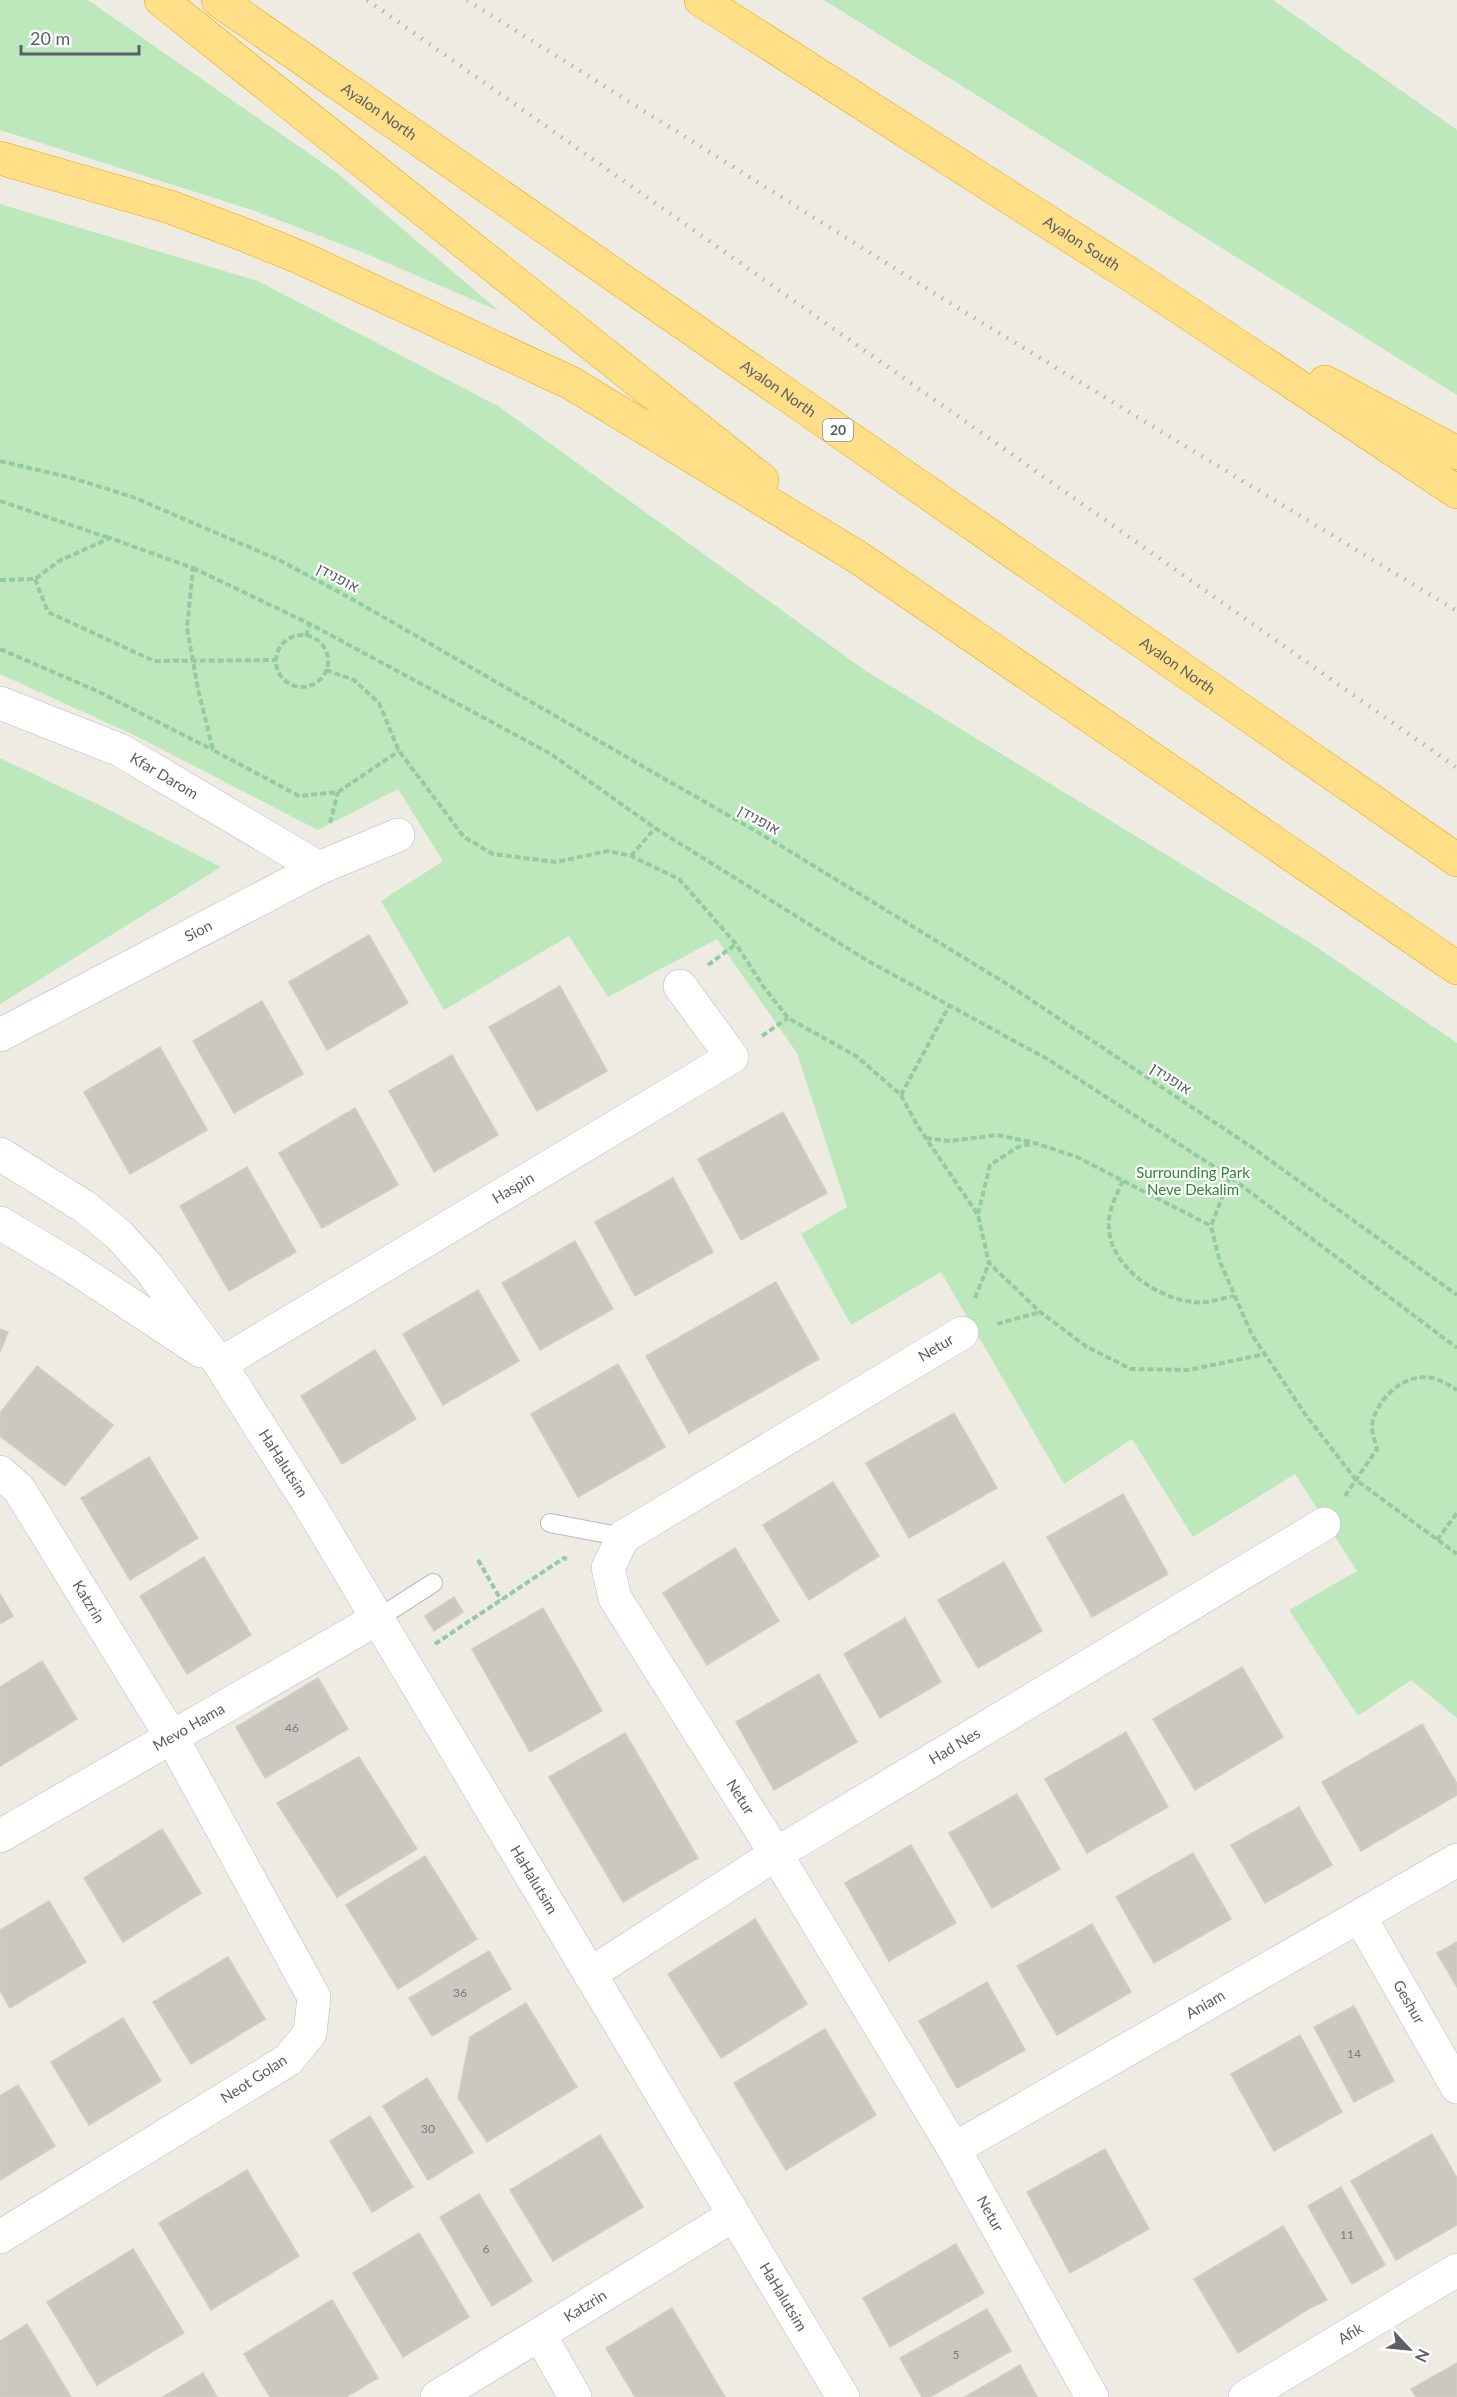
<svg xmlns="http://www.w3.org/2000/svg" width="1457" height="2397" viewBox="0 0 1457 2397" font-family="Lato,Heebo,sans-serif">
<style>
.green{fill:#bce8bc}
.building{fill:#cbc8c1;stroke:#d3cdc0;stroke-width:1.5}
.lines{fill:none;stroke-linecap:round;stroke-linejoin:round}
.service-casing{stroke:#b7babf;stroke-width:20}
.minor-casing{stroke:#b7babf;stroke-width:34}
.tertiary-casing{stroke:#b7babf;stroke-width:34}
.motorway-casing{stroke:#f0a300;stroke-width:34}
.path{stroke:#94caa4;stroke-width:4;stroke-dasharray:6 3;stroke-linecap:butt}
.service{stroke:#fff;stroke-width:18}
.minor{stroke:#fff;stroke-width:33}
.tertiary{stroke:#fff;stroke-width:33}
.motorway{stroke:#ffe088;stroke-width:33}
.rail{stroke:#b4b5b5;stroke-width:4.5;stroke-dasharray:1.5 8;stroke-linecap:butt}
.labels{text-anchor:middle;stroke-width:4.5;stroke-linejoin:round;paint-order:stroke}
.number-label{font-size:12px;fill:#76797b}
.shield{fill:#fff;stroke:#8c8f92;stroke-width:1.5}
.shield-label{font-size:14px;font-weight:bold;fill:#5a5f64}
.street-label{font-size:15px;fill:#5a5f64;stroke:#fff}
.park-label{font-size:15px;fill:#2e8732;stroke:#fff}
</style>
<rect width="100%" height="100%" fill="#eeece2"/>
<g class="green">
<polygon points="0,0 88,0 337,173 499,311 362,252 252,210 0,130"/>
<polygon points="824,0 1273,0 1457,130 1457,395"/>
<polygon points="0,204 258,281 498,406 866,671 1312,944 1457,1043 1457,1718 1411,1680 1358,1716 1289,1610 1357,1571 1295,1474 1193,1537 1132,1439 1064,1484 941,1272 851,1325 801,1234 847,1207 797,1053 717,939 608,997 569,936 444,1010 381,901 443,861 398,789 318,830 134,735 0,674"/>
<polygon points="0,758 99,805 221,867 0,1004"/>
</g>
<g class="building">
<polygon points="369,935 408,1003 327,1050 289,982"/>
<polygon points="560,986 607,1071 537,1111 489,1027"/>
<polygon points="262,1001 303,1074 234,1113 193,1041"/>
<polygon points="160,1047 207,1130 130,1174 84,1092"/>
<polygon points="452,1055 498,1135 434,1172 389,1091"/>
<polygon points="355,1108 398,1185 322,1228 279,1153"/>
<polygon points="783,1112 827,1193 741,1240 698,1159"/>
<polygon points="247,1167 296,1252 229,1291 180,1206"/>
<polygon points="673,1178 713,1252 635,1296 595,1222"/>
<polygon points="575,1241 613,1309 540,1350 502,1283"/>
<polygon points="776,1282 819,1359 689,1433 646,1356"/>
<polygon points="478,1290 519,1361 443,1405 403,1334"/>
<polygon points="0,1329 8,1332 0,1352"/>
<polygon points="375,1350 416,1419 342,1464 301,1396"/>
<polygon points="618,1364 665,1447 578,1497 531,1414"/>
<polygon points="37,1366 113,1425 65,1486 0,1436 0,1413"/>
<polygon points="954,1413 997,1488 909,1538 866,1463"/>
<polygon points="149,1457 198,1538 130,1580 81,1498"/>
<polygon points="833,1482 879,1556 809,1600 763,1525"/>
<polygon points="1123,1494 1168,1574 1092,1617 1047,1537"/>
<polygon points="735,1548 779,1621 707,1665 663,1593"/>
<polygon points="204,1557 251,1635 187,1674 140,1596"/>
<polygon points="1004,1562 1042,1631 978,1668 938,1600"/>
<polygon points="0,1594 13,1616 0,1624"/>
<polygon points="454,1597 463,1612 434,1631 425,1616"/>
<polygon points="543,1608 602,1711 530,1752 472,1649"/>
<polygon points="905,1618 941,1682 880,1718 844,1654"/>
<polygon points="42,1661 77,1719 0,1766 0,1687"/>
<polygon points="1242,1667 1283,1737 1195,1790 1153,1719"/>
<polygon points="819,1674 857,1742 774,1790 736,1722"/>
<polygon points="318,1678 348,1729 265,1778 236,1727"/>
<polygon points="1422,1724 1457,1784 1457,1795 1361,1851 1322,1782"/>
<polygon points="1126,1732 1168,1807 1087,1853 1045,1779"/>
<polygon points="625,1733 698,1858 623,1902 549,1777"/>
<polygon points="359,1757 417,1849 337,1897 277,1803"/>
<polygon points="1017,1794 1060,1869 992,1908 949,1833"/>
<polygon points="1299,1807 1332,1865 1265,1903 1231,1845"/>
<polygon points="162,1829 201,1893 123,1942 84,1878"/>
<polygon points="911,1845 956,1923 889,1961 845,1883"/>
<polygon points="1193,1853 1231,1919 1154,1963 1116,1897"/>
<polygon points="425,1856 477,1939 398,1989 346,1905"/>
<polygon points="49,1901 86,1962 10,2008 0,1991 0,1930"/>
<polygon points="755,1919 807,2004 721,2058 668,1974"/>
<polygon points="1092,1924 1131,1992 1057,2035 1017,1966"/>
<polygon points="1457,1942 1457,1987 1437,1953"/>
<polygon points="489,1951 511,1989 432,2036 409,1998"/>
<polygon points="228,1957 265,2019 191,2064 153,2002"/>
<polygon points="987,1982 1025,2050 957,2088 919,2021"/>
<polygon points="526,2003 577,2087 487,2142 458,2098 470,2037"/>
<polygon points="1354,2006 1394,2081 1354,2102 1314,2027"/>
<polygon points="123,2018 161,2081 89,2125 51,2062"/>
<polygon points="825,2029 876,2115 786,2170 734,2083"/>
<polygon points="1300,2035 1342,2112 1274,2151 1231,2074"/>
<polygon points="427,2078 473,2152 428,2180 383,2106"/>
<polygon points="18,2085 55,2146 0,2180 0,2096"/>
<polygon points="370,2116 413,2187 372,2212 330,2141"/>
<polygon points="1432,2134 1457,2178 1457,2225 1396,2260 1351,2181"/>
<polygon points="600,2135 643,2207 553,2261 510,2190"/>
<polygon points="1105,2149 1149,2229 1070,2273 1027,2192"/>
<polygon points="247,2170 299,2256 211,2310 159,2223"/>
<polygon points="1341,2187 1385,2265 1352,2284 1308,2206"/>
<polygon points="479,2194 532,2281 492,2306 440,2217"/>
<polygon points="1283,2226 1327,2300 1310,2308 1238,2353 1194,2279"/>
<polygon points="419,2233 469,2317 403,2357 353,2273"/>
<polygon points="956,2244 984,2293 890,2347 863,2298"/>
<polygon points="133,2249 184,2333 97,2385 47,2302"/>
<polygon points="332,2300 378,2378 346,2397 270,2397 244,2354"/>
<polygon points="672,2308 725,2397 635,2397 606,2348"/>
<polygon points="987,2309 1011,2351 930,2397 922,2397 900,2358"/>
<polygon points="27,2324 71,2397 0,2397 0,2341"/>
<polygon points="1457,2363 1457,2397 1416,2397 1411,2389"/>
<polygon points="1020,2365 1037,2397 965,2397"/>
<polygon points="203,2373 217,2397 163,2397"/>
</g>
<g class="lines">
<defs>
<g id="service">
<polyline points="550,1523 623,1537"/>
<polyline points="377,1619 433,1583"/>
</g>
<g id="minor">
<path id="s1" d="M0 703 120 750 319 868"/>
<path id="s2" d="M0 1035 319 868 398 835"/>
<path id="s3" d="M962 1333 623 1537 608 1568 615 1598 776 1854 954 2149 1092 2397"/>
<path id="s4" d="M220 1364 732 1057 680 986"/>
<path id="s5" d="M0 1472 19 1489 171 1736 314 1997 310 2033 288 2060 0 2237"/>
<path id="s6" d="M0 1836 377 1619"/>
<path id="s7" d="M1360 1917 1457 2087"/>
<path id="s8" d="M590 1974 776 1854 1324 1524"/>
<path id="s9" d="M954 2149 1457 1860"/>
<polyline points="540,2335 575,2397"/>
<path id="s10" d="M437 2397 734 2215"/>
<path id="s11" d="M1245 2397 1457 2270"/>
</g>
<g id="tertiary">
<path id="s12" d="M0 1154 85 1207 119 1235 150 1269 220 1364 309 1504 843 2397"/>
<polyline points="0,1223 72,1266 201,1351"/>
</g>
<g id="motorway">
<polyline points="161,0 762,480"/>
<path id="s13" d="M218 0 1457 860"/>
<path id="s14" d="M701 0 1137 279 1457 492"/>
<polyline points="0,158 170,207 242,234 299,257 571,383 859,558 1457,968"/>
<polyline points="1325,382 1457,453"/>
</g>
</defs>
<use href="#service" class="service-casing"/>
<use href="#minor" class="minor-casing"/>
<use href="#tertiary" class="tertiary-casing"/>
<use href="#motorway" class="motorway-casing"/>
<g class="path">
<polyline points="0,461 72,478 133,497 279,560 352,599 778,844 1010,986 1250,1146 1457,1295"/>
<polyline points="0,501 109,538"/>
<polyline points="193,568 310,624 551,754 655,828 868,961 1049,1060 1230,1177 1457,1348"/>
<polyline points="35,579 48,612 154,661 276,660"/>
<polyline points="0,580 35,579 59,561 110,538 193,568 187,628 198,689 213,750 299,796 338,792 399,751"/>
<circle cx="302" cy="661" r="26"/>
<polyline points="306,636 310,624"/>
<polyline points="0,649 97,691 213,750"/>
<polyline points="326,670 354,680 379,703 399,751 464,837 493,854 556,862 608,851 631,856 679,879 736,944 763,986 788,1018 856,1056 901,1095 917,1125 978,1215 989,1263 1040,1312 1087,1347 1131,1369 1189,1370 1265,1354"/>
<polyline points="330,823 338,792"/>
<polyline points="631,856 655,828"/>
<polyline points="708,965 736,944"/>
<polyline points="762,1036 788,1018"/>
<polyline points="901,1095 949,1006"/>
<polyline points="926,1138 949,1141 997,1135 1031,1142"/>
<polyline points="1230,1177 1211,1226 1220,1262 1252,1335 1305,1414 1356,1480 1457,1554"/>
<path d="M1123 1181C1116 1195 1107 1213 1109 1229 1111 1267 1158 1299 1194 1302 1206 1304 1222 1298 1234 1296"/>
<polyline points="978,1214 990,1165 1018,1147 1035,1143 1077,1157 1211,1226"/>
<polyline points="975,1298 989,1263"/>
<polyline points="997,1324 1040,1312"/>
<path d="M1345 1496 1377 1449C1375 1442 1372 1433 1372 1426 1375 1400 1404 1372 1432 1378 1441 1380 1449 1385 1457 1390"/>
<polyline points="1437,1540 1457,1513"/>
<polyline points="478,1560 501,1600"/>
<polyline points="435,1644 564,1558 567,1559"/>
</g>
<use href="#service" class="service"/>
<use href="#minor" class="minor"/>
<use href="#tertiary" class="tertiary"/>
<use href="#motorway" class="motorway"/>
<g class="rail">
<polyline points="367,0 1457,768"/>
<polyline points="467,0 966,313 1457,611"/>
</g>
</g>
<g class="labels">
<g class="number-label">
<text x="292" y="1732">46</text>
<text x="460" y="1997">36</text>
<text x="1354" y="2058">14</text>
<text x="428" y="2133">30</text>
<text x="1347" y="2239">11</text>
<text x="486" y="2253">6</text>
<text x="956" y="2359">5</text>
</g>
<rect class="shield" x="823" y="419" width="30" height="22" rx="4.5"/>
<g class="shield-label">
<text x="838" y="435">20</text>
</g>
<g class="street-label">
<text dy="5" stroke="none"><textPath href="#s13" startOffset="196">Ayalon North</textPath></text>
<text dy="5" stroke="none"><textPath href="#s14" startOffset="452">Ayalon South</textPath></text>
<text dy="5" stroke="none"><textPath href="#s13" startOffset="682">Ayalon North</textPath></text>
<text transform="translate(338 578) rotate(28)" y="5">אופנידן</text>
<text dy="5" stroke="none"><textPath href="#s13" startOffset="1168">Ayalon North</textPath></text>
<text dy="5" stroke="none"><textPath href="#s1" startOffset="180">Kfar Darom</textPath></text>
<text transform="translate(759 820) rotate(29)" y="5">אופנידן</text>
<text dy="5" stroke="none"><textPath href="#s2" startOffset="224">Sion</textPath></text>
<text transform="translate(1171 1079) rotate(33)" y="5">אופנידן</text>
<text dy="5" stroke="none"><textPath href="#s4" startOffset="342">Haspin</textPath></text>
<text transform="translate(936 1348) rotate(-31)" y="5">Netur</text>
<text dy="5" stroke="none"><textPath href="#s12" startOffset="426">HaHalutsim</textPath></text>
<text dy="5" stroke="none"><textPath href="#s5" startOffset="158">Katzrin</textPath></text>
<text dy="5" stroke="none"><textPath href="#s6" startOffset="218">Mevo Hama</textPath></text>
<text dy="5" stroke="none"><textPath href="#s8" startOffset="430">Had Nes</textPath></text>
<text dy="5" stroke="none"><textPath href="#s3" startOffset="696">Netur</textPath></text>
<text dy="5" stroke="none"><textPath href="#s12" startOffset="912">HaHalutsim</textPath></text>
<text dy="5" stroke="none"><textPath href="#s7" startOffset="98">Geshur</textPath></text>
<text dy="5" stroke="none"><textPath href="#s9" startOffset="290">Aniam</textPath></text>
<text transform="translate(254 2079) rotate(-33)" y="5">Neot Golan</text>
<text dy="5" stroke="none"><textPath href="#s3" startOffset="1182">Netur</textPath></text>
<text dy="5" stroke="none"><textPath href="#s12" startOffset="1398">HaHalutsim</textPath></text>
<text dy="5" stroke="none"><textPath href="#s10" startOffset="174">Katzrin</textPath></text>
<text dy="5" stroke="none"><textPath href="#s11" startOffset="123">Afik</textPath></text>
</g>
<g class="park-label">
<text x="1193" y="1178">Surrounding Park<tspan x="1193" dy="17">Neve Dekalim</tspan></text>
</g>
</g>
<g transform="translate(1409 2349) rotate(116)" stroke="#ffffff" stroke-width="4.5" paint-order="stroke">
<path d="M0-4.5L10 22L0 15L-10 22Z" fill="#5a5f64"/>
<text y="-9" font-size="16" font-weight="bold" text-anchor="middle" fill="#5a5f64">N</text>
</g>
<path d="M21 45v9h118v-9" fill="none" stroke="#5a5f64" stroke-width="3"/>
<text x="30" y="45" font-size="18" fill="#5a5f64" stroke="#ffffff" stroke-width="4.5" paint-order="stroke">20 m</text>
</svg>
